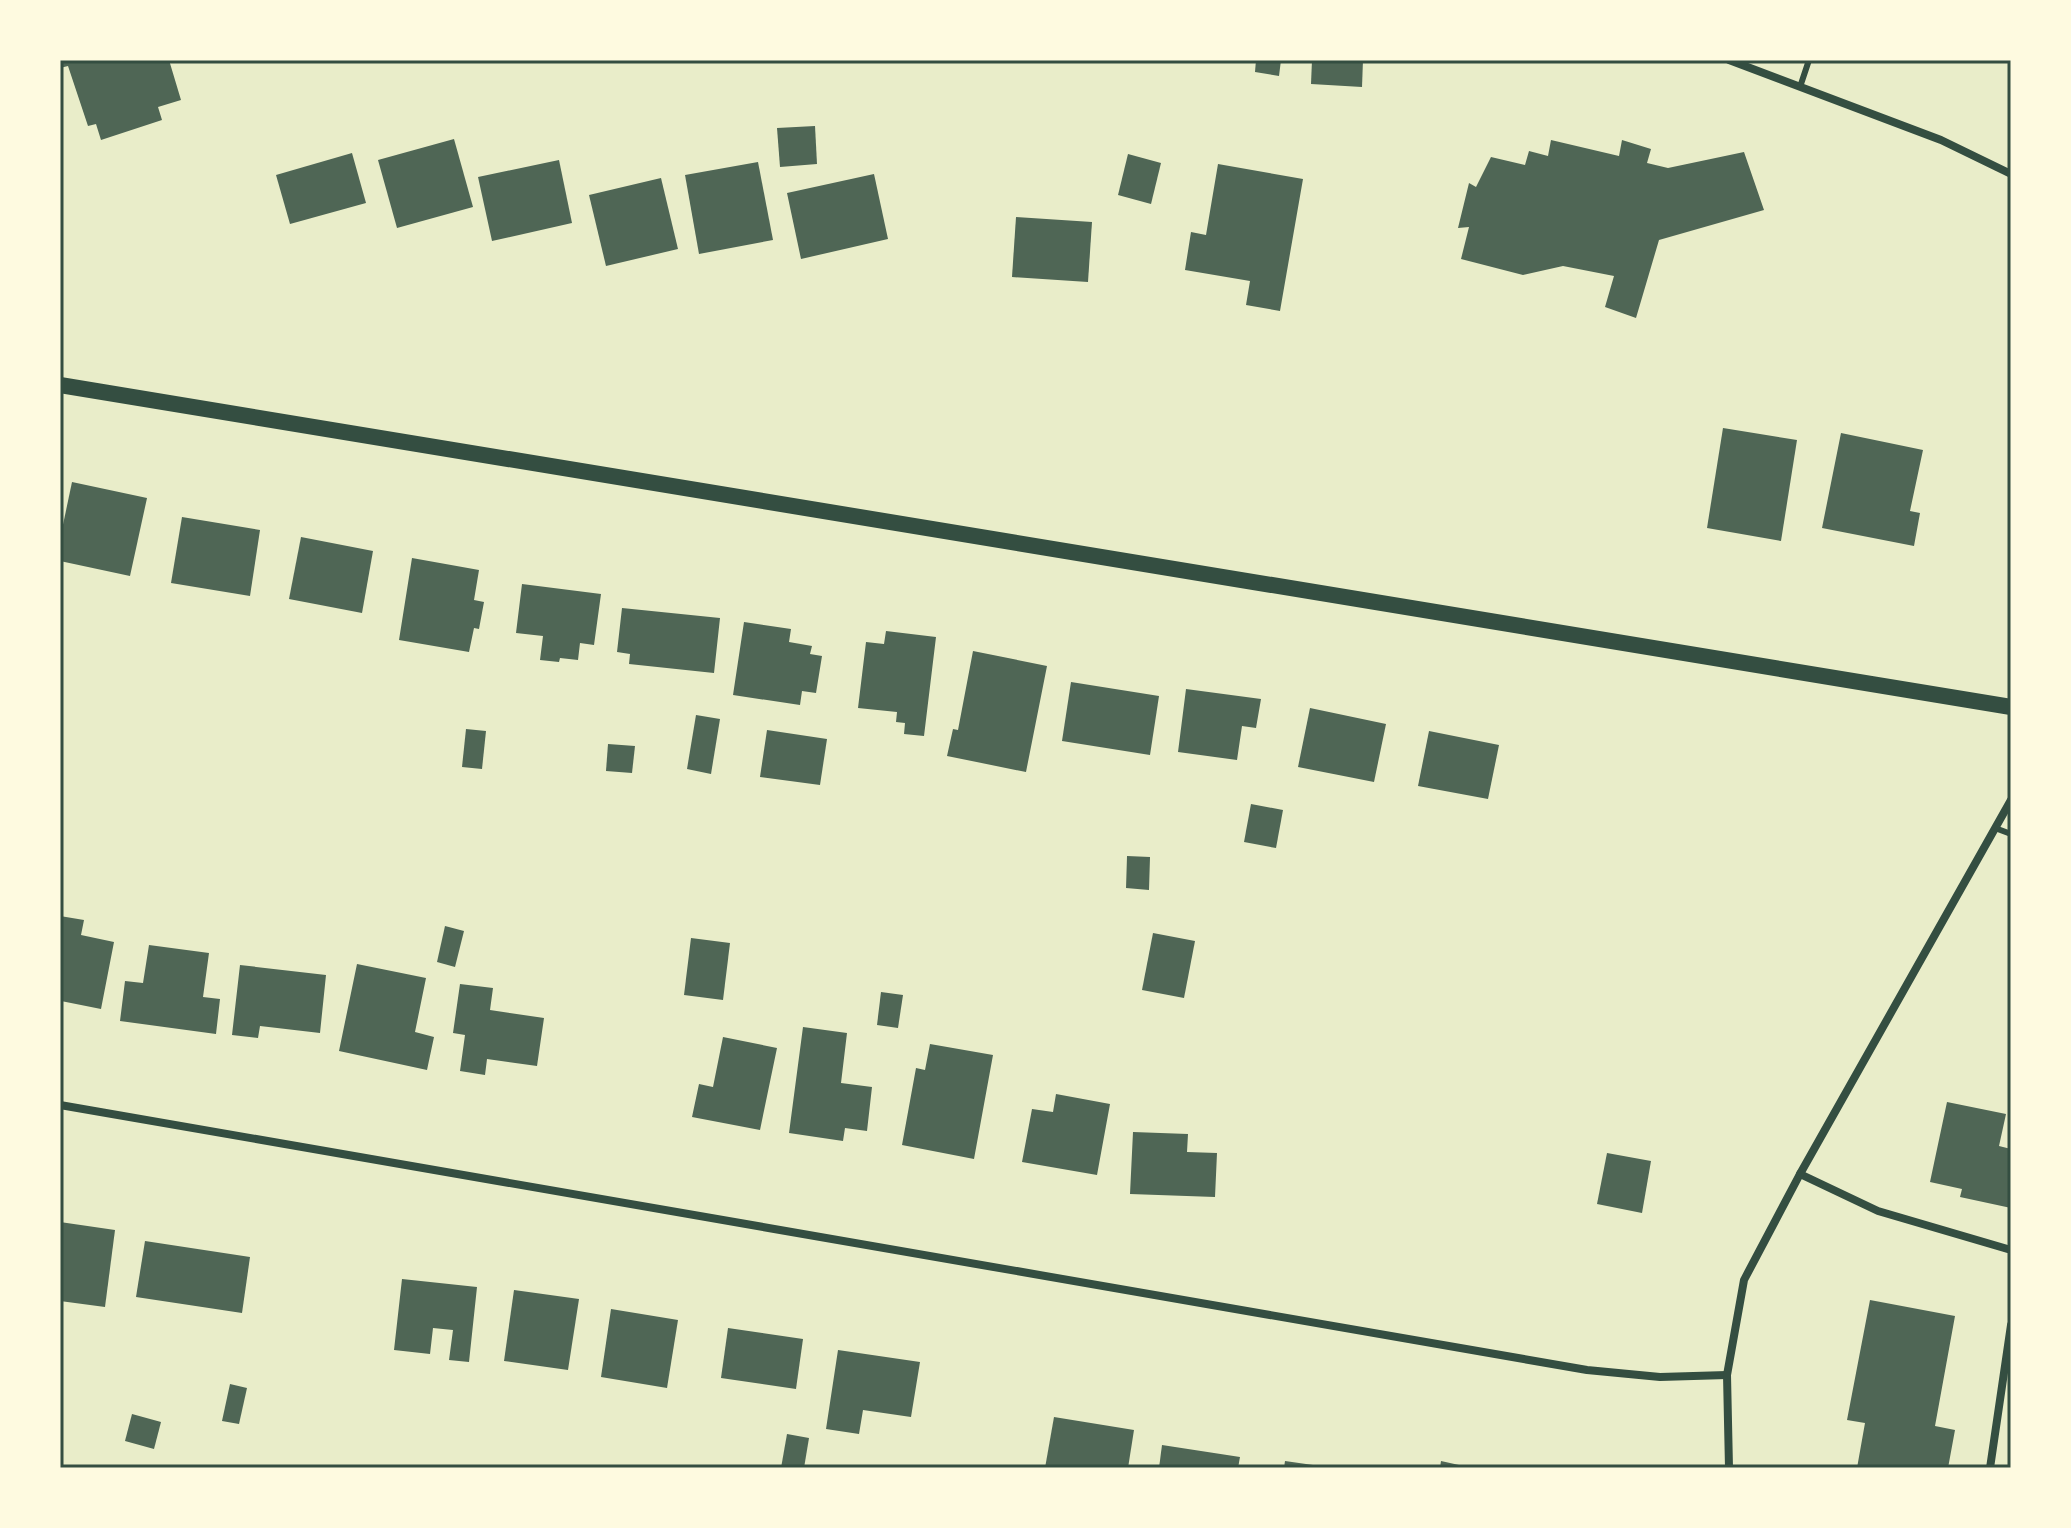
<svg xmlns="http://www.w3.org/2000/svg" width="2071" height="1528" viewBox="0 0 2071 1528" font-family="Spectral,serif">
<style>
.building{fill:#4f6655}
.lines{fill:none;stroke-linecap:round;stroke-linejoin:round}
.service{stroke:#344e41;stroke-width:6}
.minor{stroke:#344e41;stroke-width:8}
.secondary{stroke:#344e41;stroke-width:16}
.neatline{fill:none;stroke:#344e41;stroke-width:3}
</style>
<rect width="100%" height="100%" fill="#e9edc9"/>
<g class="building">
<polygon points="60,60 169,60 181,100 158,107 162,120 101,140 96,124 88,126 68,66 60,68"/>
<polygon points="1256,60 1281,60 1279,76 1255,72"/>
<polygon points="1312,60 1363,60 1362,87 1311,84"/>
<polygon points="815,126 817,164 780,167 777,128"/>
<polygon points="454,139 473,207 397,228 378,160"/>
<polygon points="1551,140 1619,156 1622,140 1651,149 1647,163 1668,168 1744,152 1764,210 1659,240 1636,318 1605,307 1614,276 1563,266 1523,275 1461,259 1469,227 1458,228 1469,183 1476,187 1491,157 1525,165 1529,151 1548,156"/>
<polygon points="352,153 366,203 290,224 276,175"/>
<polygon points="1128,154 1161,163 1151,204 1118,195"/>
<polygon points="559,160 572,223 492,241 478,177"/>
<polygon points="758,162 773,240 699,254 685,175"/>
<polygon points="1218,164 1303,179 1280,311 1246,305 1250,281 1185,270 1191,232 1206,235"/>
<polygon points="874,174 888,239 801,259 787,193"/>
<polygon points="661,178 678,249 606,266 589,195"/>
<polygon points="1016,217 1092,222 1088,282 1012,277"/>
<polygon points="1723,428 1797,440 1781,541 1707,528"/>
<polygon points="1841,433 1923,450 1910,511 1920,513 1914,546 1822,528"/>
<polygon points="72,482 147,498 130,576 60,561 60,539"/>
<polygon points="182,517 260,530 250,596 171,583"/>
<polygon points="301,537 373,551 362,613 289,599"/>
<polygon points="412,558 479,570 474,600 484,602 479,629 474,628 469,652 399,640"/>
<polygon points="522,584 601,594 594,645 580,643 578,660 560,658 559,662 540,660 543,636 516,633"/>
<polygon points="622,608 720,618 714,673 629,664 630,654 617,652"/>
<polygon points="744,622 791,629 789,642 812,646 810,654 822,656 816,693 802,691 800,705 733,695"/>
<polygon points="886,631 936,637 924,736 904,734 905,723 896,722 897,712 858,708 866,642 884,644"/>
<polygon points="973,651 1047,666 1026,772 947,756 953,729 958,730"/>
<polygon points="1071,682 1159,696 1150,755 1062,741"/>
<polygon points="1186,689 1261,699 1256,728 1242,726 1237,760 1178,752"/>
<polygon points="1310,708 1386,724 1374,782 1298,767"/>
<polygon points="696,715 720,719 711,774 687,769"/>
<polygon points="466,729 486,731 482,769 462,767"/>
<polygon points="767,730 827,739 820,785 760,777"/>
<polygon points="1429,731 1499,745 1488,799 1418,786"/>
<polygon points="608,744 635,746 632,773 606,771"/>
<polygon points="1251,804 1283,810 1276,848 1244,842"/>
<polygon points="1127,856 1150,857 1149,890 1126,888"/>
<polygon points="60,916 84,920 81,935 114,942 101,1009 61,1001"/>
<polygon points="445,926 464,931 455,967 437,962"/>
<polygon points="1153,933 1195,941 1184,998 1142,990"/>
<polygon points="691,938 730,943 723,1000 684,995"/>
<polygon points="149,945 209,953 203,997 220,999 216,1034 120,1021 125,981 143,983"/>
<polygon points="357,964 426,978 415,1032 434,1037 427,1070 339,1051"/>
<polygon points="240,965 326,975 320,1033 260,1026 258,1038 232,1035"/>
<polygon points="460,984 493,988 490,1010 544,1018 537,1066 487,1059 485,1075 460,1071 465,1035 453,1033"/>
<polygon points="881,992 903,995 898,1028 877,1025"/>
<polygon points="803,1027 847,1033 841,1083 872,1087 867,1131 845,1128 843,1141 789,1133"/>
<polygon points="723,1037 777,1048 760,1130 692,1117 699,1084 713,1087"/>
<polygon points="930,1044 993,1055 974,1159 902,1145 916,1068 925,1070"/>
<polygon points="1056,1094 1110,1104 1097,1175 1022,1162 1032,1109 1053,1112"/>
<polygon points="1947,1102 2006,1114 1999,1146 2011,1149 2011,1208 1960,1197 1962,1189 1930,1182"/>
<polygon points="1133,1132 1188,1134 1187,1152 1217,1153 1215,1197 1130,1194"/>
<polygon points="1607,1153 1651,1161 1642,1213 1597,1204"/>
<polygon points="60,1222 115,1230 105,1307 60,1301"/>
<polygon points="145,1241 250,1257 242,1313 136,1297"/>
<polygon points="402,1279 477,1287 469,1362 449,1360 453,1330 433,1328 430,1354 394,1350"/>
<polygon points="514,1290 579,1299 568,1370 504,1361"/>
<polygon points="1870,1300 1955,1316 1935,1426 1955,1430 1948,1468 1857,1468 1865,1423 1847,1420"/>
<polygon points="611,1309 678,1320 667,1388 601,1377"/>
<polygon points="728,1328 803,1339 796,1389 721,1378"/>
<polygon points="838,1350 920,1362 911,1417 863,1410 859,1434 826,1429"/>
<polygon points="230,1384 247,1388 239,1424 222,1421"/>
<polygon points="132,1414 161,1422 154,1449 125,1441"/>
<polygon points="1054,1417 1134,1430 1128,1468 1045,1468"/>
<polygon points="787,1434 809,1438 804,1468 781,1468"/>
<polygon points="1162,1445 1240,1457 1238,1468 1159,1468"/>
<polygon points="1285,1461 1320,1466 1320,1468 1284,1468"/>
<polygon points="1441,1461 1468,1467 1468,1468 1440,1468"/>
</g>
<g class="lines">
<g class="service">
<polyline points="1800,87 1809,60"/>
<polyline points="1995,828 2011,834"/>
</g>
<g class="minor">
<polyline points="1729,60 1941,140 2011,174"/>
<polyline points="60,1105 1587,1370 1660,1377 1727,1375"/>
<polyline points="1800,1174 1878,1211 2011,1250"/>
<polyline points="1729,1468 1727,1375 1744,1280 1800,1174 2011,800"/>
<polyline points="1990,1468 2011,1325"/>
</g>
<polyline class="secondary" points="60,385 2011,707"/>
</g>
<rect width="2071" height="1528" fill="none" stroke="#fefae0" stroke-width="124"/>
<rect x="62" y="62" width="1947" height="1404" class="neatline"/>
</svg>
